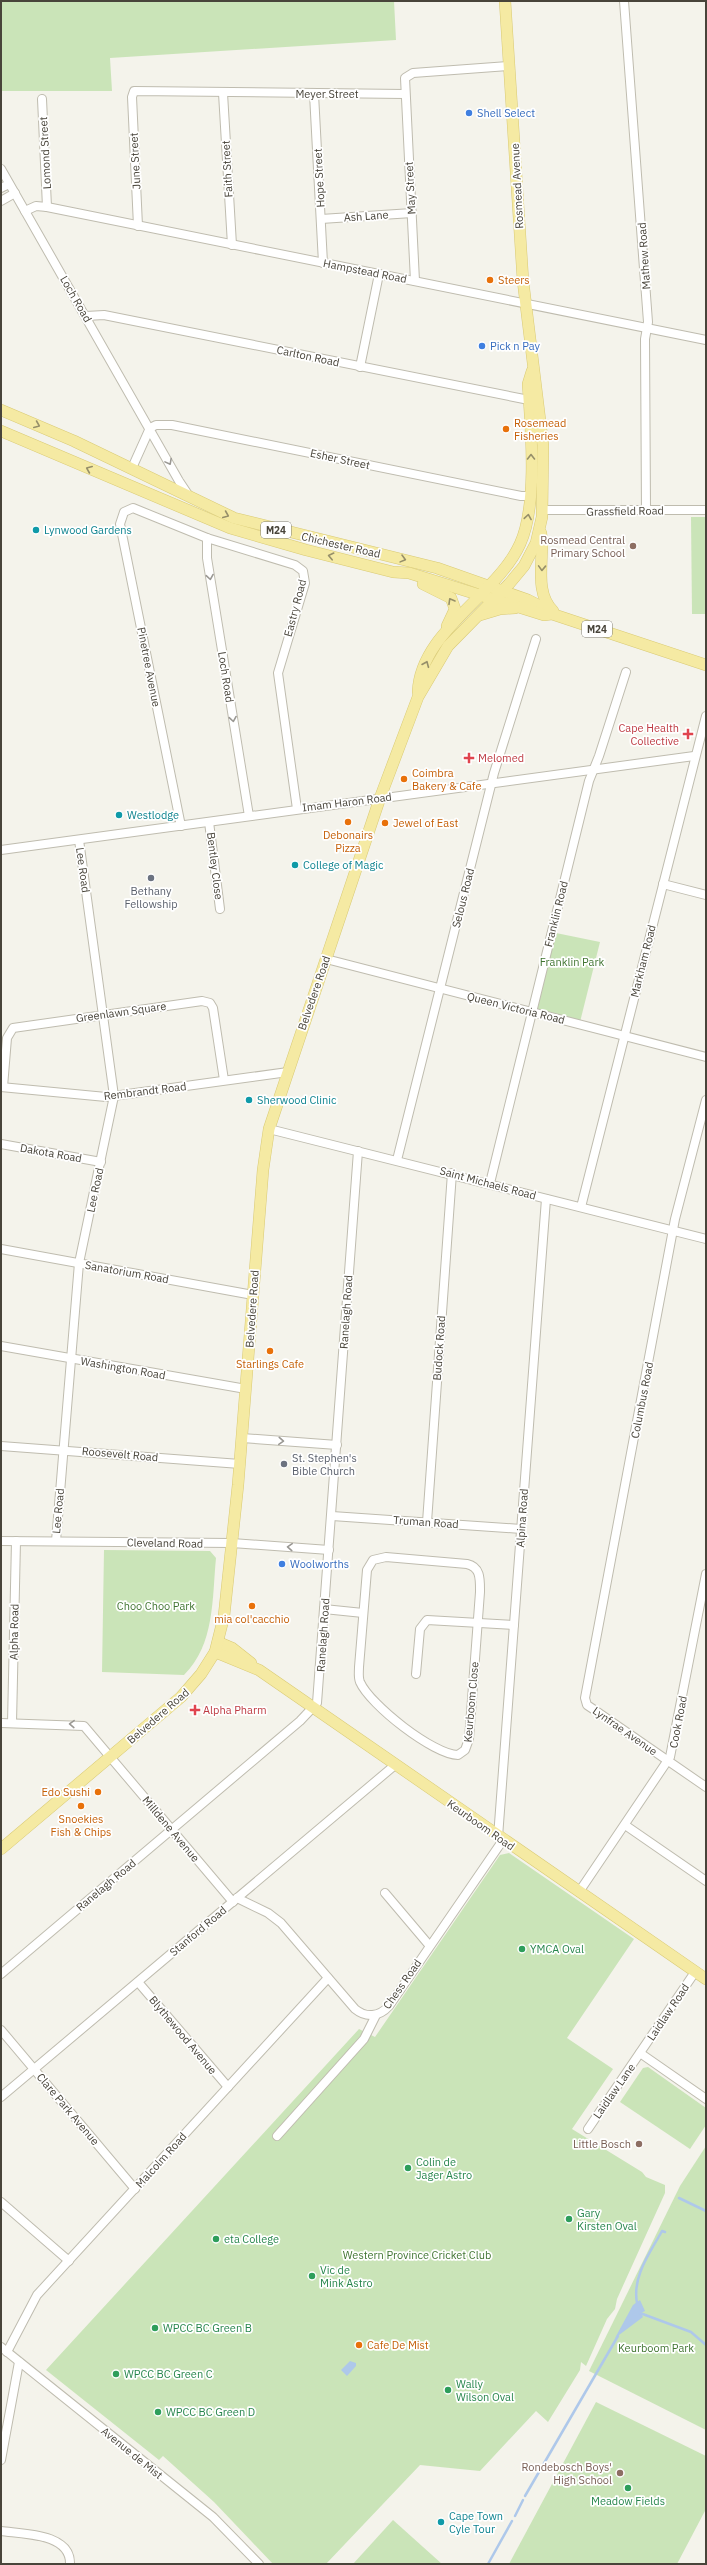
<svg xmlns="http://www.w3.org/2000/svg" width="707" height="2565" viewBox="0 0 707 2565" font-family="'IBM Plex Sans',sans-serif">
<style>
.green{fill:#cae4b8}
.water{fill:#aec8ea}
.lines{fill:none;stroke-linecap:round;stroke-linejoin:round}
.stream{stroke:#aec8ea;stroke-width:2.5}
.minor-casing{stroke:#bfbcaf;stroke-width:10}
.major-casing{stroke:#d9ca74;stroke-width:12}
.minor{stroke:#fff;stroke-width:8}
.major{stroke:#f5eaa3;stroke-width:11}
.oneway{stroke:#968f69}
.oneway2{stroke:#9a9893}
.shop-dot{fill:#3f7fe0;stroke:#fff;stroke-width:1.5}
.food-dot{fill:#e8710a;stroke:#fff;stroke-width:1.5}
.culture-dot{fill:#0f9aa8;stroke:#fff;stroke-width:1.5}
.education-dot{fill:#8d6e63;stroke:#fff;stroke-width:1.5}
.health-dot{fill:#e0444e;stroke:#fff;stroke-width:1.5}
.worship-dot{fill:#6b7280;stroke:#fff;stroke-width:1.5}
.leisure-dot{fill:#2e9e5b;stroke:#fff;stroke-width:1.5}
.labels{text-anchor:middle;stroke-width:3.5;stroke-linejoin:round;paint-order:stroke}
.shield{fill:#fff;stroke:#7f7c75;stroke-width:1}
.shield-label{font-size:10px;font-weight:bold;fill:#48443a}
.street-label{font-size:11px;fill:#48443a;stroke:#fff}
.shop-label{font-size:11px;fill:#366cbe;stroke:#fff;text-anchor:start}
.food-label{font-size:11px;fill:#c56008;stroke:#fff;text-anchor:start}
.culture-label{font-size:11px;fill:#0d838f;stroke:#fff;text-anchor:start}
.education-label{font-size:11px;fill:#785e54;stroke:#fff;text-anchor:end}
.health-label{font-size:11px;fill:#be3a42;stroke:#fff;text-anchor:start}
.worship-label{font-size:11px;fill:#5b616d;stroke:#fff}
.park-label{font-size:11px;fill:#417532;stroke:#fff}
.leisure-label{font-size:11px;fill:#27864d;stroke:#fff;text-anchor:start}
</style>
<rect width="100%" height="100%" fill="#f4f3eb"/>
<g class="green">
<polygon points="1,1 394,1 396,40 110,58 112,91 1,91"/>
<polygon points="706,517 706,614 692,614 691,517"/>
<polygon points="556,933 600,942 580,1022 537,1011"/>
<path d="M104 1550 210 1551 216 1558C212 1599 215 1644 184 1675L102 1672Z"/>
<polygon points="509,1853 634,1939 567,2038 613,2069 572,2129 642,2172 646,2177 665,2185 665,2193 617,2299 615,2309 607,2319 586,2366 581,2362 580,2370 548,2422 536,2411 480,2471 420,2465 326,2564 273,2564 214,2502 163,2456 159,2460 46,2370 359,2029 375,2037 500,1855"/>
<polygon points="648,2067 706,2108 706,2125 690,2149 620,2102 643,2068"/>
<polygon points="706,2146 706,2430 589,2371 680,2186"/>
<polygon points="596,2402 706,2456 706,2509 677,2564 509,2564"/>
<polygon points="393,2520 442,2564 353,2564"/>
</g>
<g class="water">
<polygon points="640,2300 645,2311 641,2313 643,2317 615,2338 633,2305"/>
<polygon points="350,2361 356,2363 356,2366 347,2376 341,2370"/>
</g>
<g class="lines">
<g class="stream">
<polyline points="679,2198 706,2211"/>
<path d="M637 2303C632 2276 650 2253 662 2231L665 2232"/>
<polyline points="640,2311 640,2313 691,2332 706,2345"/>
<polyline points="525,2496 618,2336"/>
<polyline points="515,2516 523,2500"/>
<polyline points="488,2564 512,2521"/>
</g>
<defs>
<g id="minor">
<polyline points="624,1 648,322 645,339 646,510"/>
<polyline points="223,93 232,245"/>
<polyline points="314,94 323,263"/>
<polyline points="42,99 47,207"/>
<polyline points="1,169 179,481 189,496"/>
<polyline points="1,188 9,184"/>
<polyline points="1,201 15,193"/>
<polyline points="25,211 36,206 47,207 706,340"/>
<polyline points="321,219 412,213"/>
<polyline points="138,226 132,97 134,91 405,94"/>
<polyline points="415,281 405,78 413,73 508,66"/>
<polyline points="86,316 104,315 529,400"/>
<polyline points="360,367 379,274"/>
<polyline points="150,428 156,425 172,425 521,496 531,496"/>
<polyline points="132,468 150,428"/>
<polyline points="543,510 706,510"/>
<polyline points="207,538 207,558 249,816"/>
<polyline points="209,822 220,909"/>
<polyline points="181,826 120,524 124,512 133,508 207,538 295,565 303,571 305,583 278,673 297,809"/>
<polyline points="1,850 694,756"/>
<polyline points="663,884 706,895"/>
<polyline points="326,959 706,1057"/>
<polyline points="1,1087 106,1097 288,1072"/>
<polyline points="3,1087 7,1038 13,1028 202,1001 210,1003 213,1008 224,1080"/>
<polyline points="706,1100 675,1219 585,1698 587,1705 593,1709 706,1787"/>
<polyline points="269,1129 706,1239"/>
<polyline points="1,1144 101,1162"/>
<polyline points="397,1160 494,773 536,639"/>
<polyline points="490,1183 589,781 599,756 626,672"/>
<polyline points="581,1207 706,716"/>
<polyline points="1,1249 253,1295"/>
<polyline points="1,1346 246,1389"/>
<polyline points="242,1438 337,1445"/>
<polyline points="1,1446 240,1464"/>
<polyline points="332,1516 521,1529"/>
<polyline points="427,1522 452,1173"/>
<polyline points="1,1541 232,1543 329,1550"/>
<polyline points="56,1541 79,1263 114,1096 79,840"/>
<path d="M386 1557 467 1564C481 1567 480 1580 480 1592L469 1739 465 1750 458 1755C434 1755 370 1705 360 1682 358 1677 359 1672 359 1667L367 1570 373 1560Z"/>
<polyline points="324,1609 363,1613"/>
<polyline points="416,1674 420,1629 427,1620 514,1625"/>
<polyline points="1,1723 84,1726 233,1902"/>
<polyline points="12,1723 16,1541"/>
<polyline points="625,1825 706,1881"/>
<polyline points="498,1837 546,1199"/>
<polyline points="579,1892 670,1757 706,1574"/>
<polyline points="385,1893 429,1945"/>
<path d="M237 1898 268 1913 281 1923 355 2009C366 2018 379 2017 389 2006L503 1840"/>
<polyline points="1,1974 300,1721 317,1703 358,1151"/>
<polyline points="138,1982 228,2087"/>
<polyline points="1,2030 135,2189"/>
<polyline points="640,2053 706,2099"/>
<polyline points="1,2097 395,1765"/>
<polyline points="588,2129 695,1972"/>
<polyline points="277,2136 364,2039 376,2015"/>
<polyline points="1,2202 69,2261"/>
<polyline points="1,2347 213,2517 259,2564"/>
<polyline points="7,2352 37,2295 328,1978"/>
<polyline points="1,2460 19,2362"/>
<path d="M1 2531C22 2534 71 2533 70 2564"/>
</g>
<g id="major">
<polyline points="1,410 74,441 234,518 437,568 528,600 548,610"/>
<polyline points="1,431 230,528 306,550 393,572 409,573 544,615 552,614 706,665"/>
<path d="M541 533C545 558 533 591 553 611"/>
<polyline points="423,584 451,598 455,609 447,626"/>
<polyline points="480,615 500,609 515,608"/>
<path d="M418 692C420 632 497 595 520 544 538 505 531 428 528 384L532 371"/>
<polyline points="218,1642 232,1648 251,1663"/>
<polyline points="215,1652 259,1670 706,1979"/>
<polyline points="1,1849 181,1697 201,1674 215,1652 224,1616 238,1485 263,1170 269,1129 380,798 418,697 448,646 509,584 524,566 536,543 542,517 543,445 523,281 505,1"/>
</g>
</defs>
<use href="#minor" class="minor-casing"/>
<use href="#major" class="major-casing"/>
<use href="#minor" class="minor"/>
<use href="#major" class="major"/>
</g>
<defs><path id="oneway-chevron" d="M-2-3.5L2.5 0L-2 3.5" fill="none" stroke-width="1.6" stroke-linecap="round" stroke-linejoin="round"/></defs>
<g class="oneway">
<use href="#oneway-chevron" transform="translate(37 425) rotate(23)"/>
<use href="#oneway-chevron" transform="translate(531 457) rotate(-90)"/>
<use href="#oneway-chevron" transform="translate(89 469) rotate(-157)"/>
<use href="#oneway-chevron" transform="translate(226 515) rotate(23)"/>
<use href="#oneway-chevron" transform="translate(528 517) rotate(-81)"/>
<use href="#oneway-chevron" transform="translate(331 556) rotate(-167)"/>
<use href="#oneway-chevron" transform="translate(403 559) rotate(15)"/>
<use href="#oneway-chevron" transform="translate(542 568) rotate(92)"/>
<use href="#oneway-chevron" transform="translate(451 601) rotate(-120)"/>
<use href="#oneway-chevron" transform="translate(426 664) rotate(-67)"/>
</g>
<g class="oneway2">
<use href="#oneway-chevron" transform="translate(169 462) rotate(62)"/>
<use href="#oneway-chevron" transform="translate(210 577) rotate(81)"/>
<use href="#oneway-chevron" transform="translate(233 719) rotate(81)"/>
<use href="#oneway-chevron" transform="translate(281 1441) rotate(4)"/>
<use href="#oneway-chevron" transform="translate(290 1547) rotate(-176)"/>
<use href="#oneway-chevron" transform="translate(72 1724) rotate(-178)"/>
</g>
<g class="shop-dot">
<circle cx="469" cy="113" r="4"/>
<circle cx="482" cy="346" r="4"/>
<circle cx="282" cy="1564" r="4"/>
</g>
<g class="food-dot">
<circle cx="490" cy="280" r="4"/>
<circle cx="506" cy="429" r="4"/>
<circle cx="404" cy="779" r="4"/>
<circle cx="348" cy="822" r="4"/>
<circle cx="385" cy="823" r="4"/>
<circle cx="270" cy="1351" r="4"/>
<circle cx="252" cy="1606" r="4"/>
<circle cx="98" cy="1792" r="4"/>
<circle cx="81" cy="1806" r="4"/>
<circle cx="359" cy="2345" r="4"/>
</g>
<g class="culture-dot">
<circle cx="36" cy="530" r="4"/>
<circle cx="119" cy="815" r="4"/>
<circle cx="295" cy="865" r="4"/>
<circle cx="249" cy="1100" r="4"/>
<circle cx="441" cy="2522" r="4"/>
</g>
<g class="education-dot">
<circle cx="633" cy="546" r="4"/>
<circle cx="639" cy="2144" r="4"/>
<circle cx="620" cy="2473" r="4"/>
</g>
<g class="health-dot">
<path d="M686 728h4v4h4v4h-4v4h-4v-4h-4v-4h4z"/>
<path d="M467 752h4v4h4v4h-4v4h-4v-4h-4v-4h4z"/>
<path d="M193 1704h4v4h4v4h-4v4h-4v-4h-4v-4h4z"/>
</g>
<g class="worship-dot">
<circle cx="151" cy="878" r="4"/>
<circle cx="284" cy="1464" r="4"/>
</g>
<g class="leisure-dot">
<circle cx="522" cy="1949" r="4"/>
<circle cx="408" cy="2168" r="4"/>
<circle cx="569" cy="2219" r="4"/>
<circle cx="216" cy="2239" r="4"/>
<circle cx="312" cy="2276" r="4"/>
<circle cx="155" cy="2328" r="4"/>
<circle cx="116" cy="2374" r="4"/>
<circle cx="448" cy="2390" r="4"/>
<circle cx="158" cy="2412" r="4"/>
<circle cx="628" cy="2488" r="4"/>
</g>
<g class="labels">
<g class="shield">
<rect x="261" y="522" width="30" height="16" rx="3"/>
<rect x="582" y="621" width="30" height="16" rx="3"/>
</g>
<g class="shield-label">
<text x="276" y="534">M24</text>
<text x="597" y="633">M24</text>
</g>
<g class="street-label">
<text x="327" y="98">Meyer Street</text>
<text transform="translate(45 153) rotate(-93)" y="4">Lomond Street</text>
<text transform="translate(135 161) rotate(-93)" y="4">June Street</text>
<text transform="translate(227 169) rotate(-93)" y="4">Faith Street</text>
<text transform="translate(319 178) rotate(-93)" y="4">Hope Street</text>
<text transform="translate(517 186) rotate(-93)" y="4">Rosmead Avenue</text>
<text transform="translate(410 188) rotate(-93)" y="4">May Street</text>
<text transform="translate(366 216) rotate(-4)" y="4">Ash Lane</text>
<text transform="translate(644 256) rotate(-94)" y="4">Mathew Road</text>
<text transform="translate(365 271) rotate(11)" y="4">Hampstead Road</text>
<text transform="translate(76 299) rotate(60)" y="4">Loch Road</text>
<text transform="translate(308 356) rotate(12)" y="4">Carlton Road</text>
<text transform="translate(340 459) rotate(12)" y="4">Esher Street</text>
<text transform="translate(625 511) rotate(-1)" y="4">Grassfield Road</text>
<text transform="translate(341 545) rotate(13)" y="4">Chichester Road</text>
<text transform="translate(295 608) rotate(-75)" y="4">Eastry Road</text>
<text transform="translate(149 667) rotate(79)" y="4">Pinetree Avenue</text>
<text transform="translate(226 677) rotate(81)" y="4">Loch Road</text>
<text transform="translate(347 802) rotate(-7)" y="4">Imam Haron Road</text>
<text transform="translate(215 866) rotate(83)" y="4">Bentley Close</text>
<text transform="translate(83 870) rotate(82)" y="4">Lee Road</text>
<text transform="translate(463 898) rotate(-76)" y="4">Selous Road</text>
<text transform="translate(556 914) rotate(-76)" y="4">Franklin Road</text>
<text transform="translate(643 961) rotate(-76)" y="4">Markham Road</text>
<text transform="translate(314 993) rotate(-71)" y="4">Belvedere Road</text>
<text transform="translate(516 1008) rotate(14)" y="4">Queen Victoria Road</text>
<text transform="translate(121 1012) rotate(-8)" y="4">Greenlawn Square</text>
<text transform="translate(145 1091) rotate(-7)" y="4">Rembrandt Road</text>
<text transform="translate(51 1153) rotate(10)" y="4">Dakota Road</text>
<text transform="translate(488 1183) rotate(15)" y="4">Saint Michaels Road</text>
<text transform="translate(95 1190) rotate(-78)" y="4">Lee Road</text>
<text transform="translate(127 1272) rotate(10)" y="4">Sanatorium Road</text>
<text transform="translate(252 1309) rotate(-86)" y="4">Belvedere Road</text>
<text transform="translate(346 1312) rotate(-86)" y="4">Ranelagh Road</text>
<text transform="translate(439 1348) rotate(-86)" y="4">Budock Road</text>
<text transform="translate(123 1368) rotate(10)" y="4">Washington Road</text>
<text transform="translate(642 1400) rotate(-79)" y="4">Columbus Road</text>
<text transform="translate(120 1454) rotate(5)" y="4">Roosevelt Road</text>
<text transform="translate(58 1511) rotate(-85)" y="4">Lee Road</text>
<text transform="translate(522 1518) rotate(-86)" y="4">Alpina Road</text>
<text transform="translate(426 1522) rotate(4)" y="4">Truman Road</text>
<text transform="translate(165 1543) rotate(1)" y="4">Cleveland Road</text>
<text transform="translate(14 1632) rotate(-89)" y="4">Alpha Road</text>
<text transform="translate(323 1635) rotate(-86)" y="4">Ranelagh Road</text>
<text transform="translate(471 1702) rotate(-85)" y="4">Keurboom Close</text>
<text transform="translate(158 1716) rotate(-41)" y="4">Belvedere Road</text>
<text transform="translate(678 1722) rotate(-79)" y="4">Cook Road</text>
<text transform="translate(625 1731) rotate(35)" y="4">Lynfrae Avenue</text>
<text transform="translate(481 1825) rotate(35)" y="4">Keurboom Road</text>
<text transform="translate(171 1829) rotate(50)" y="4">Milldene Avenue</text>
<text transform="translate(106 1885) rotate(-40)" y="4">Ranelagh Road</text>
<text transform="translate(198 1931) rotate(-40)" y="4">Stanford Road</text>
<text transform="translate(402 1984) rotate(-55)" y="4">Chess Road</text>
<text transform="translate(668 2012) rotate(-56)" y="4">Laidlaw Road</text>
<text transform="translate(183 2035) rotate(50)" y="4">Blythewood Avenue</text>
<text transform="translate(614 2091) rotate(-55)" y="4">Laidlaw Lane</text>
<text transform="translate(68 2109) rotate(50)" y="4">Clare Park Avenue</text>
<text transform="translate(161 2160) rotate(-48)" y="4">Malcolm Road</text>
<text transform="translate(132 2453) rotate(39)" y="4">Avenue de Mist</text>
</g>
<g class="shop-label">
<text x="477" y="117">Shell Select</text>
<text x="490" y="350">Pick n Pay</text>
<text x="290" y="1568">Woolworths</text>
</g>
<g class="food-label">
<text x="498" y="284">Steers</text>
<text x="514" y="427">Rosemead<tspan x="514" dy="13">Fisheries</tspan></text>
<text x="412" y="777">Coimbra<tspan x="412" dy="13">Bakery &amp; Cafe</tspan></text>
<text x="393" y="827">Jewel of East</text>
<text x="348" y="839" text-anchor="middle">Debonairs<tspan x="348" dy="13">Pizza</tspan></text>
<text x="270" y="1368" text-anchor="middle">Starlings Cafe</text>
<text x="252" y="1623" text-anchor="middle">mia col'cacchio</text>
<text x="90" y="1796" text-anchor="end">Edo Sushi</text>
<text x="81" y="1823" text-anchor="middle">Snoekies<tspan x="81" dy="13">Fish &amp; Chips</tspan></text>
<text x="367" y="2349">Cafe De Mist</text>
</g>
<g class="culture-label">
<text x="44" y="534">Lynwood Gardens</text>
<text x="127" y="819">Westlodge</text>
<text x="303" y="869">College of Magic</text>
<text x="257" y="1104">Sherwood Clinic</text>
<text x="449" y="2520">Cape Town<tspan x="449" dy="13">Cyle Tour</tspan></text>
</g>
<g class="education-label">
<text x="625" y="544">Rosmead Central<tspan x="625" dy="13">Primary School</tspan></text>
<text x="631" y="2148">Little Bosch</text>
<text x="612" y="2471">Rondebosch Boys'<tspan x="612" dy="13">High School</tspan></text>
</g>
<g class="health-label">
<text x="679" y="732" text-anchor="end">Cape Health<tspan x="679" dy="13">Collective</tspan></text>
<text x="478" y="762">Melomed</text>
<text x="203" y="1714">Alpha Pharm</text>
</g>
<g class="worship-label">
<text x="151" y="895">Bethany<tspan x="151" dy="13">Fellowship</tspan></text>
<text x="292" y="1462" text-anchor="start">St. Stephen's<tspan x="292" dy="13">Bible Church</tspan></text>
</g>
<g class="park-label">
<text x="572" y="966">Franklin Park</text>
<text x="156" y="1610">Choo Choo Park</text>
<text x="417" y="2259">Western Province Cricket Club</text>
<text x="656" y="2352">Keurboom Park</text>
</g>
<g class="leisure-label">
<text x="530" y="1953">YMCA Oval</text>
<text x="416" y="2166">Colin de<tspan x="416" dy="13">Jager Astro</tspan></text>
<text x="577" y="2217">Gary<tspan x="577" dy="13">Kirsten Oval</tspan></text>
<text x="224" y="2243">eta College</text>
<text x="320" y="2274">Vic de<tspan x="320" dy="13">Mink Astro</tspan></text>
<text x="163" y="2332">WPCC BC Green B</text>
<text x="124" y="2378">WPCC BC Green C</text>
<text x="456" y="2388">Wally<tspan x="456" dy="13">Wilson Oval</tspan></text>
<text x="166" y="2416">WPCC BC Green D</text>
<text x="628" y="2505" text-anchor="middle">Meadow Fields</text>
</g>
</g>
<rect width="707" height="2565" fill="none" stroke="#48443a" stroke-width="4"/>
</svg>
